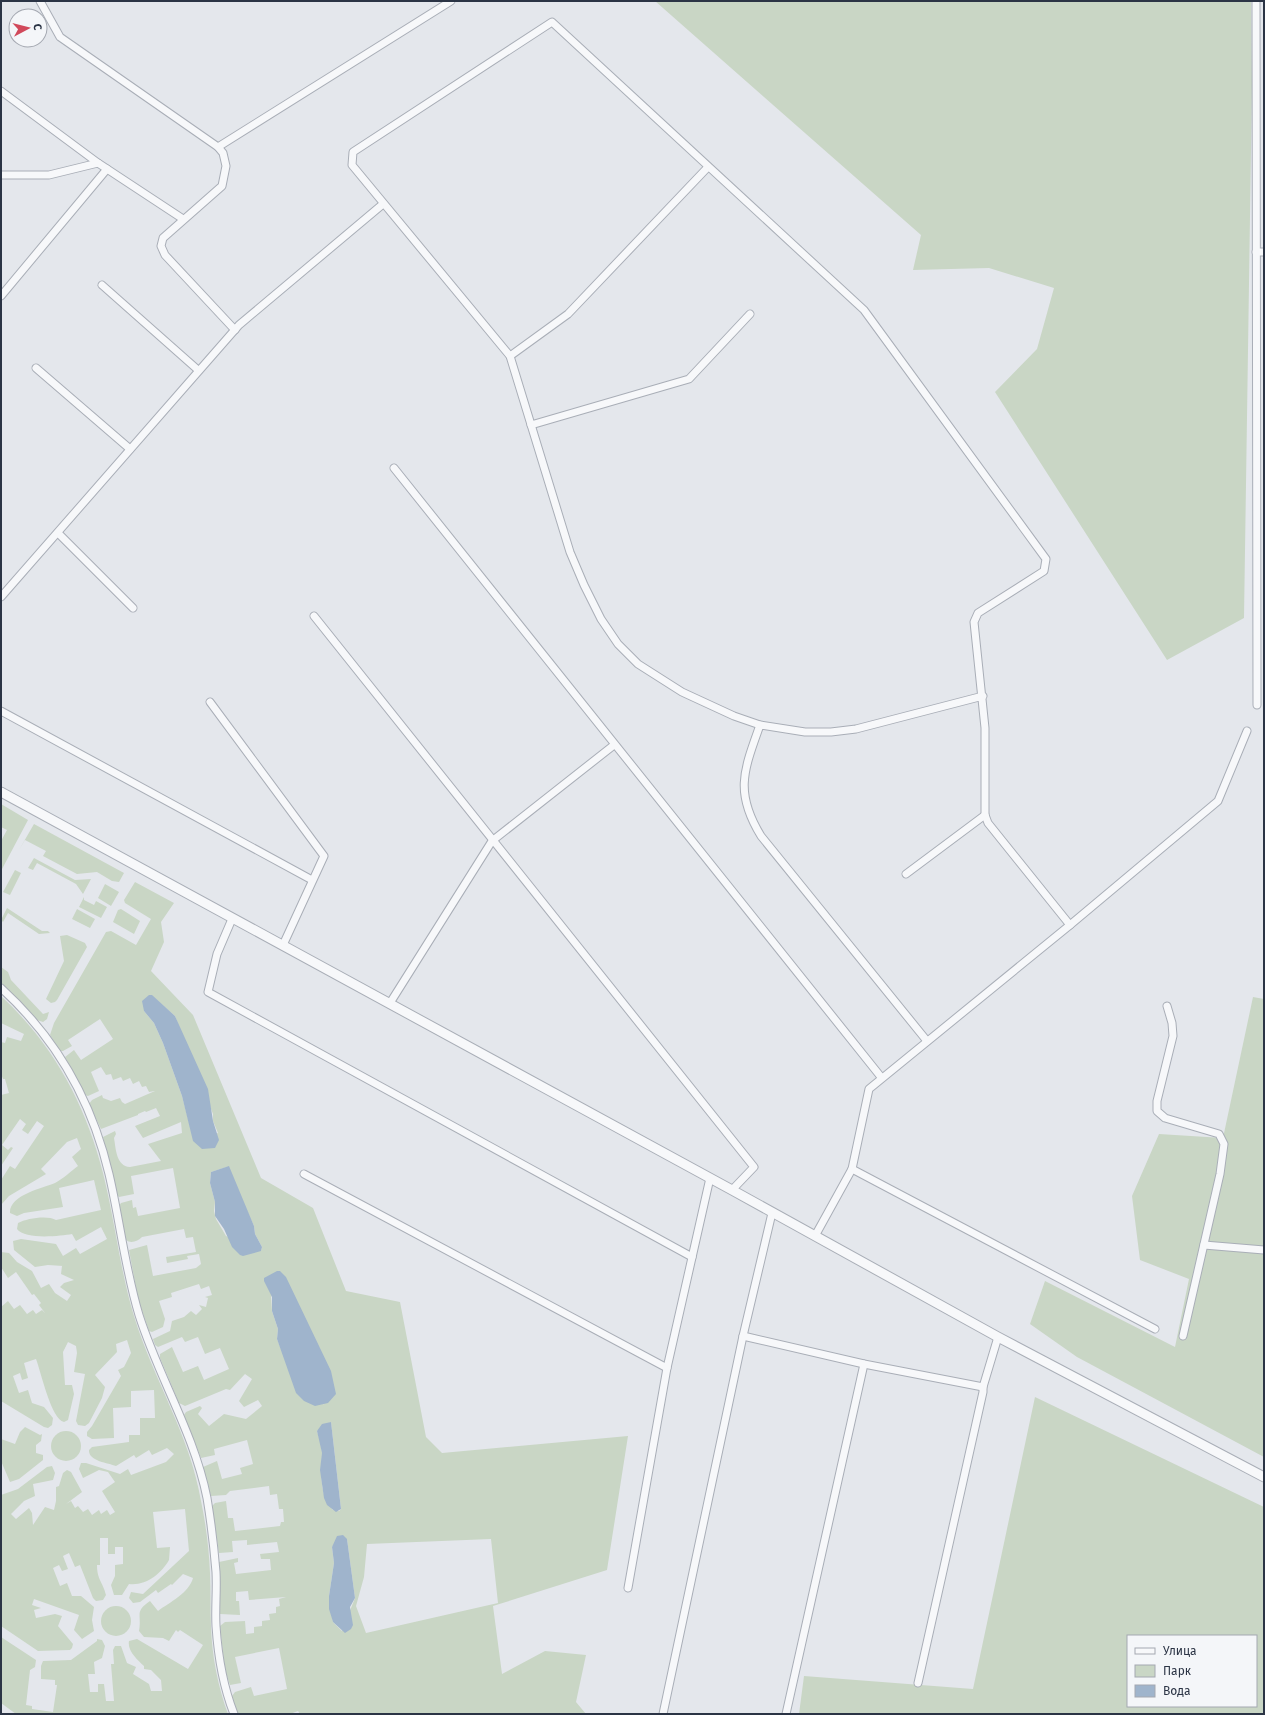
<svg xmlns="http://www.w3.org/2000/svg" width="1265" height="1715" viewBox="0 0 1265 1715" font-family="'Fira Sans',sans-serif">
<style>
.green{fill:#c9d6c5;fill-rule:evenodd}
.water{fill:#9fb4cc}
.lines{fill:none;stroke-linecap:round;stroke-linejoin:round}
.minor-casing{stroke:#a9aeb7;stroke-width:9}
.tertiary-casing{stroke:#a9aeb7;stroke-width:11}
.minor{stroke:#f7f8fa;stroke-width:7}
.tertiary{stroke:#f7f8fa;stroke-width:9}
</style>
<rect width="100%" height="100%" fill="#e4e7ec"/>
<g class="green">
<polygon points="655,1 1251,1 1252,83 1244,618 1167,660 995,392 1037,349 1054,288 989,268 913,270 921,235"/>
<polygon points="1,804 28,820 1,871 1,841 7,830 1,827"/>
<polygon points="34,824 124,873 119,882 112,881 97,872 77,874 43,856 46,851 25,840 19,850"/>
<polygon points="34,858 75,880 91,879 83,894 76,884 37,863 33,870 28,868"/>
<polygon points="15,870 21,873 10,895 3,892"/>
<path d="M135 882 174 903 161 922 164 942 151 971 193 1015 261 1178 313 1208 346 1291 400 1302 426 1437 442 1453 628 1436 607 1570 493 1606 502 1674 545 1651 586 1655 576 1702 586 1714H300L298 1711 290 1714H237L232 1696 235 1692 251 1687 254 1696 287 1689 279 1648 235 1657 241 1683 230 1685 225 1670 220 1626 225 1622 245 1621 246 1634 254 1633V1627L262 1626V1621L270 1620 269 1614 276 1613V1607L280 1606 279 1599 286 1597 249 1600 248 1591 236 1592V1601H239L240 1615 220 1614 219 1562 238 1558V1562L234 1563 236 1574 271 1570 270 1559H261L260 1554 279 1552 277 1542 247 1545V1540L232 1541 233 1552 219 1553 212 1506 215 1503 226 1501 228 1518H233L235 1531 280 1526 281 1522H284L283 1509H279L277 1494 270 1495 269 1486 230 1491 226 1495 211 1496 203 1467 217 1461 222 1479 242 1474 240 1468 253 1464 247 1440 214 1449 215 1455 201 1458 184 1415 186 1412 200 1406 202 1408 198 1414 209 1426 224 1414 246 1419 262 1406 258 1400 244 1407 239 1401 252 1379 245 1374 230 1390 226 1389 185 1406 179 1403 160 1358V1354L172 1347 183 1372 198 1366 204 1380 229 1369 220 1348 205 1354 198 1337 185 1342 182 1337 158 1347 155 1345 153 1339 170 1331 172 1321 184 1317 191 1311 196 1315 202 1309 199 1305 206 1307 208 1298 205 1297 212 1295 209 1286 201 1289 199 1284 171 1293 172 1297 159 1301 165 1319 163 1327 152 1332 149 1331 138 1299 129 1250 147 1245 153 1276 196 1268 201 1264 199 1254 187 1256 188 1259 167 1263 166 1257 196 1252 193 1237 186 1238 184 1229 142 1237C138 1241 131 1244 126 1240L119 1206 121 1203 132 1200 133 1208 136 1207 138 1216 180 1208 173 1168 131 1176 134 1194 119 1197 117 1195 103 1137 115 1131 116 1134 114 1138C116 1149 116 1166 130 1167L161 1161 148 1144 182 1133 181 1122 143 1138 135 1126 160 1116 156 1108 146 1112 145 1111 138 1114V1115L101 1129 89 1104 92 1100 102 1095 103 1098 111 1101 120 1098 122 1102 125 1104 155 1091 149 1092 146 1086 142 1087 139 1081 133 1084 130 1078 123 1081 121 1077 113 1080 111 1074 106 1075 101 1067 91 1072 99 1091 88 1096 85 1095 65 1057 74 1050 81 1060 113 1039 100 1019 68 1040 72 1046 63 1051H60L50 1035 54 1023 106 932 111 931 136 945 151 919 125 903 124 900ZM151 995 175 1016 213 1114V1121L218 1133 194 1141 182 1096 163 1043 154 1023 144 1011ZM227 1167 254 1226 255 1234 262 1247 261 1251 226 1236 216 1219 214 1211 215 1202 210 1183 211 1172ZM271 1295 324 1405 281 1349 277 1339 278 1329 272 1311ZM331 1422 341 1509 339 1511 333 1510C318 1494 322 1472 322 1453 322 1446 319 1438 317 1431ZM347 1539 355 1598 342 1631 333 1622 329 1596 334 1563 332 1547 334 1544ZM491 1539 498 1603 366 1633 356 1606 364 1577 367 1544Z"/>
<polygon points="105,884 119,892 111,906 98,898"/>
<polygon points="84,897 84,900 94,905 96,901 107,907 101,918 79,907"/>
<polygon points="7,908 42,931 48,931 50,933 39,934 8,913 3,922 1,920"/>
<polygon points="77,909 95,919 90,928 72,919"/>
<polygon points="121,909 140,921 134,934 113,922 118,910"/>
<polygon points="67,935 85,943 87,947 57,1000 55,1002 51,1003 46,999 64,961 60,936"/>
<polygon points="1,967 8,972 11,980 43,1014 49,1012 47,1019 43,1022 37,1020 1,984"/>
<path d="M1 996C53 1044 86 1105 103 1173 115 1221 120 1270 134 1316 153 1379 190 1435 201 1501 206 1525 209 1549 210 1573 211 1591 210 1609 211 1627 212 1656 218 1687 228 1714H16L1 1703V1637L36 1660 35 1667 30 1670 26 1705 32 1706V1709L53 1712 57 1685H55V1680L41 1679V1666L43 1661 71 1660 97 1641V1639L102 1640 105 1646 102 1658 94 1662 95 1674H88L90 1692H98V1684H104L106 1701H114L111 1664H114L113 1650 115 1646H121L127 1663 136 1667 133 1674 149 1684 151 1691H162L161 1680 151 1670 144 1669V1666C138 1660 127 1651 129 1641L137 1639 188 1669 203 1645 180 1630 178 1632 176 1630 169 1641 163 1638 144 1637 139 1631C142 1614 134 1612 150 1601L158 1611C170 1602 189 1593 193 1578L183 1574 172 1585 171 1584 158 1593 156 1590 140 1602 133 1603 129 1598 131 1592 143 1594 189 1551 185 1509 153 1512 157 1548 170 1547 169 1560C161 1574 146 1586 129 1584L122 1595H114L111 1585 115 1576V1565L123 1564V1547H115V1554H108V1538H100V1565H97C97 1580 103 1582 106 1595L103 1600 96 1601 93 1598 80 1565 75 1567 69 1553 63 1556 68 1569 62 1571 59 1565 53 1568 60 1586 67 1583 72 1596H81L94 1607 92 1620 94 1631 82 1639 74 1630 79 1615 34 1599 32 1605 41 1608 34 1610 36 1618 55 1614 62 1616 58 1626 73 1644 72 1648 70 1650 38 1651 1 1626V1495L18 1489 47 1467 52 1466 55 1473 53 1480 33 1484 35 1496 24 1501 11 1514 16 1519 29 1508 32 1513 33 1525 45 1507 54 1510 56 1501V1487L59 1486 63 1473 67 1470 71 1472 82 1492 66 1504 71 1501 75 1508 78 1506 83 1512 88 1509 92 1515 99 1510 101 1514 107 1510 110 1515 115 1512 102 1491 115 1482 108 1472 99 1470 83 1478 79 1469 81 1463H86L120 1474 128 1469 131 1475 166 1462 174 1454 167 1448 152 1455 149 1450 136 1458 134 1455 116 1466C108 1463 88 1461 89 1450L92 1447 129 1442V1435H140V1418H155L154 1390 131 1391V1407L113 1408 114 1438 92 1439 87 1436V1432L92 1426 121 1376 118 1370 124 1367 131 1353 127 1340 116 1344 117 1352 95 1375 105 1387 102 1398 89 1423 85 1426 78 1425 76 1421 85 1374 74 1372 77 1353 76 1346 68 1342 63 1352 65 1385H72L74 1394 68 1420 64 1422C51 1419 41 1372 36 1359L24 1363 28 1378 22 1380 20 1373 13 1376 19 1393 28 1390 32 1403 44 1407 53 1418 52 1425 48 1428 44 1427 1 1401V1307L8 1301 14 1309 20 1305 27 1314 33 1310 36 1314 42 1310 45 1313 39 1305 41 1303 34 1294 32 1295 16 1272 8 1278 1 1267V1252L9 1253 17 1262 32 1271 41 1288 49 1284 55 1293 67 1301 71 1295 60 1287 64 1283 74 1280 61 1274 62 1266H63L48 1265 35 1267 14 1250 13 1241 21 1239 56 1244 63 1256 76 1248 80 1254 107 1239 101 1227 76 1241 72 1234C60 1236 25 1240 17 1229L18 1223C27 1218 48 1215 56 1220L101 1210 94 1180 59 1188 63 1207 24 1213 17 1216 10 1213C9 1195 43 1188 55 1183 63 1179 71 1171 78 1166L72 1157 81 1149 77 1138 67 1142 41 1169 46 1174 9 1196 1 1205V1180L10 1166 15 1169 44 1126 37 1121 28 1134 22 1130 26 1124 20 1119 2 1145 8 1150 11 1147 13 1148 1 1166V1095L9 1093 5 1079H3L1 1074V1042L5 1043 7 1037 21 1041 24 1034 1 1023Z"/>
<polygon points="1253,997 1264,999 1264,1457 1077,1357 1030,1324 1045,1281 1175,1347 1189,1279 1140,1260 1132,1196 1159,1134 1223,1138"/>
<path d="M1035 1397 1264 1507V1714H799L804 1676 973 1689ZM1128 1636H1256V1706H1128Z"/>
<polygon points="25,1427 40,1435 42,1434 41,1441 36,1445 36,1453 43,1455 43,1460 19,1479 10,1482 1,1461 1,1439 15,1444 20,1432"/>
<circle cx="66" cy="1446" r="15"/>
<circle cx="116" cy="1621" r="15"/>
</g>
<g class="water">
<polygon points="149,995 152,995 175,1016 208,1089 213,1121 219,1140 215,1148 202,1149 193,1141 182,1096 163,1043 154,1023 144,1011 142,1001"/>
<polygon points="229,1166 254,1226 255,1234 262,1247 261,1251 243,1256 240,1255 232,1247 224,1229 215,1216 215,1202 210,1183 211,1172"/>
<polygon points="277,1271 280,1271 286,1277 331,1371 336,1394 328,1403 315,1406 304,1401 296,1393 277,1339 278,1329 272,1311 272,1297 264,1281 264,1278"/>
<polygon points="331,1422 341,1509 336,1512 327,1505 324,1498 320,1470 322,1453 317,1431 322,1424"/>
<polygon points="343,1535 347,1539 355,1598 350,1607 353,1625 351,1629 345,1633 333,1622 329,1609 329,1596 334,1563 332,1547 337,1536"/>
</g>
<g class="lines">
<defs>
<g id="minor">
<polyline points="40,1 60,37 218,147 223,153 226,166 222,186 163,238 161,246 165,255 235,330"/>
<polyline points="1256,1 1257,705"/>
<polyline points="1,91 98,163 183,219"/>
<polyline points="218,147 451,1"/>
<polyline points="1,175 49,175 98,163"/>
<polyline points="1256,252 1264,252"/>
<polyline points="102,285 198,370"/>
<polyline points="1,296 107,169"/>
<polyline points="510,356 568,314 708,167"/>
<polyline points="36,368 130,449"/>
<polyline points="531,425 689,379 750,314"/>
<polyline points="394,468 881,1077"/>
<polyline points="58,533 133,608"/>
<polyline points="1,597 239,325 383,204"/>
<polyline points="314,616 754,1167 732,1190"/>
<polyline points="983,696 856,729 831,732 805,732 760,725 734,716 682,692 638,664 618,644 601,619 584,585 570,552 510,356 352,165 353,152 552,22 864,310 1046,559 1044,571 978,613 974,622 985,728 985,815 988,823 1070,925"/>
<polyline points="210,702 324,856 283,945"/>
<polyline points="1,711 312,880"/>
<path d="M760 725C744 770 734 792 761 836L927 1041"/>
<polyline points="906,874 985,815"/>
<polyline points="232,919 217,954 208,992 692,1257"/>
<path d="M1 988C56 1038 92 1102 109 1174 120 1221 125 1269 139 1315 159 1378 194 1433 207 1498 211 1522 214 1547 216 1572 217 1590 215 1608 216 1626 218 1656 223 1686 234 1714"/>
<polyline points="390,1003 492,841 614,745"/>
<polyline points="1167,1006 1172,1023 1173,1036 1157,1101 1157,1111 1165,1118 1219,1134 1224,1144 1220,1174 1183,1336"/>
<polyline points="304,1174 667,1368"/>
<polyline points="815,1236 852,1169"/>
<polyline points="1204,1245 1264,1250"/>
<polyline points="1155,1329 852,1169 869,1089 1070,925 1218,801 1247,731"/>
<polyline points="743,1336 864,1364 983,1387"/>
<polyline points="628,1588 667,1368 710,1178"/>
<polyline points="918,1683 983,1392 983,1387 998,1337"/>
<polyline points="663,1714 743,1336 772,1213"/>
<polyline points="786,1714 864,1364"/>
</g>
<polyline id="tertiary" points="1,792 732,1190 998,1337 1264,1477"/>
</defs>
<use href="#minor" class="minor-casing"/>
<use href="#tertiary" class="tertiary-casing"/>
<use href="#minor" class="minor"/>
<use href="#tertiary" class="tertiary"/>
</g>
<rect width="1265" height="1715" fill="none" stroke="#2b3445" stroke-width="4"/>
<rect x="1127" y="1635" width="130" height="72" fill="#f4f6f9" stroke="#a4a8b1"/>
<rect x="1135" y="1648" width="20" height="6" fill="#f7f8fa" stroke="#a4a8b1"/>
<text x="1163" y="1655" font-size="12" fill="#2b3445">Улица</text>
<rect x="1135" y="1665" width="20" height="12" fill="#c9d6c5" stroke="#a4a8b1"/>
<text x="1163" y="1675" font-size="12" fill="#2b3445">Парк</text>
<rect x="1135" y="1685" width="20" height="12" fill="#9fb4cc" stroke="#a4a8b1"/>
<text x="1163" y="1695" font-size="12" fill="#2b3445">Вода</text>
<g transform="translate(28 28) rotate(83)"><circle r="19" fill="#f4f6f9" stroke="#a4a8b1"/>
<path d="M0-3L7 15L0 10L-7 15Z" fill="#d1495b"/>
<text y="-6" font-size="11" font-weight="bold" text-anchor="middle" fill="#2b3445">С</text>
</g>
</svg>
